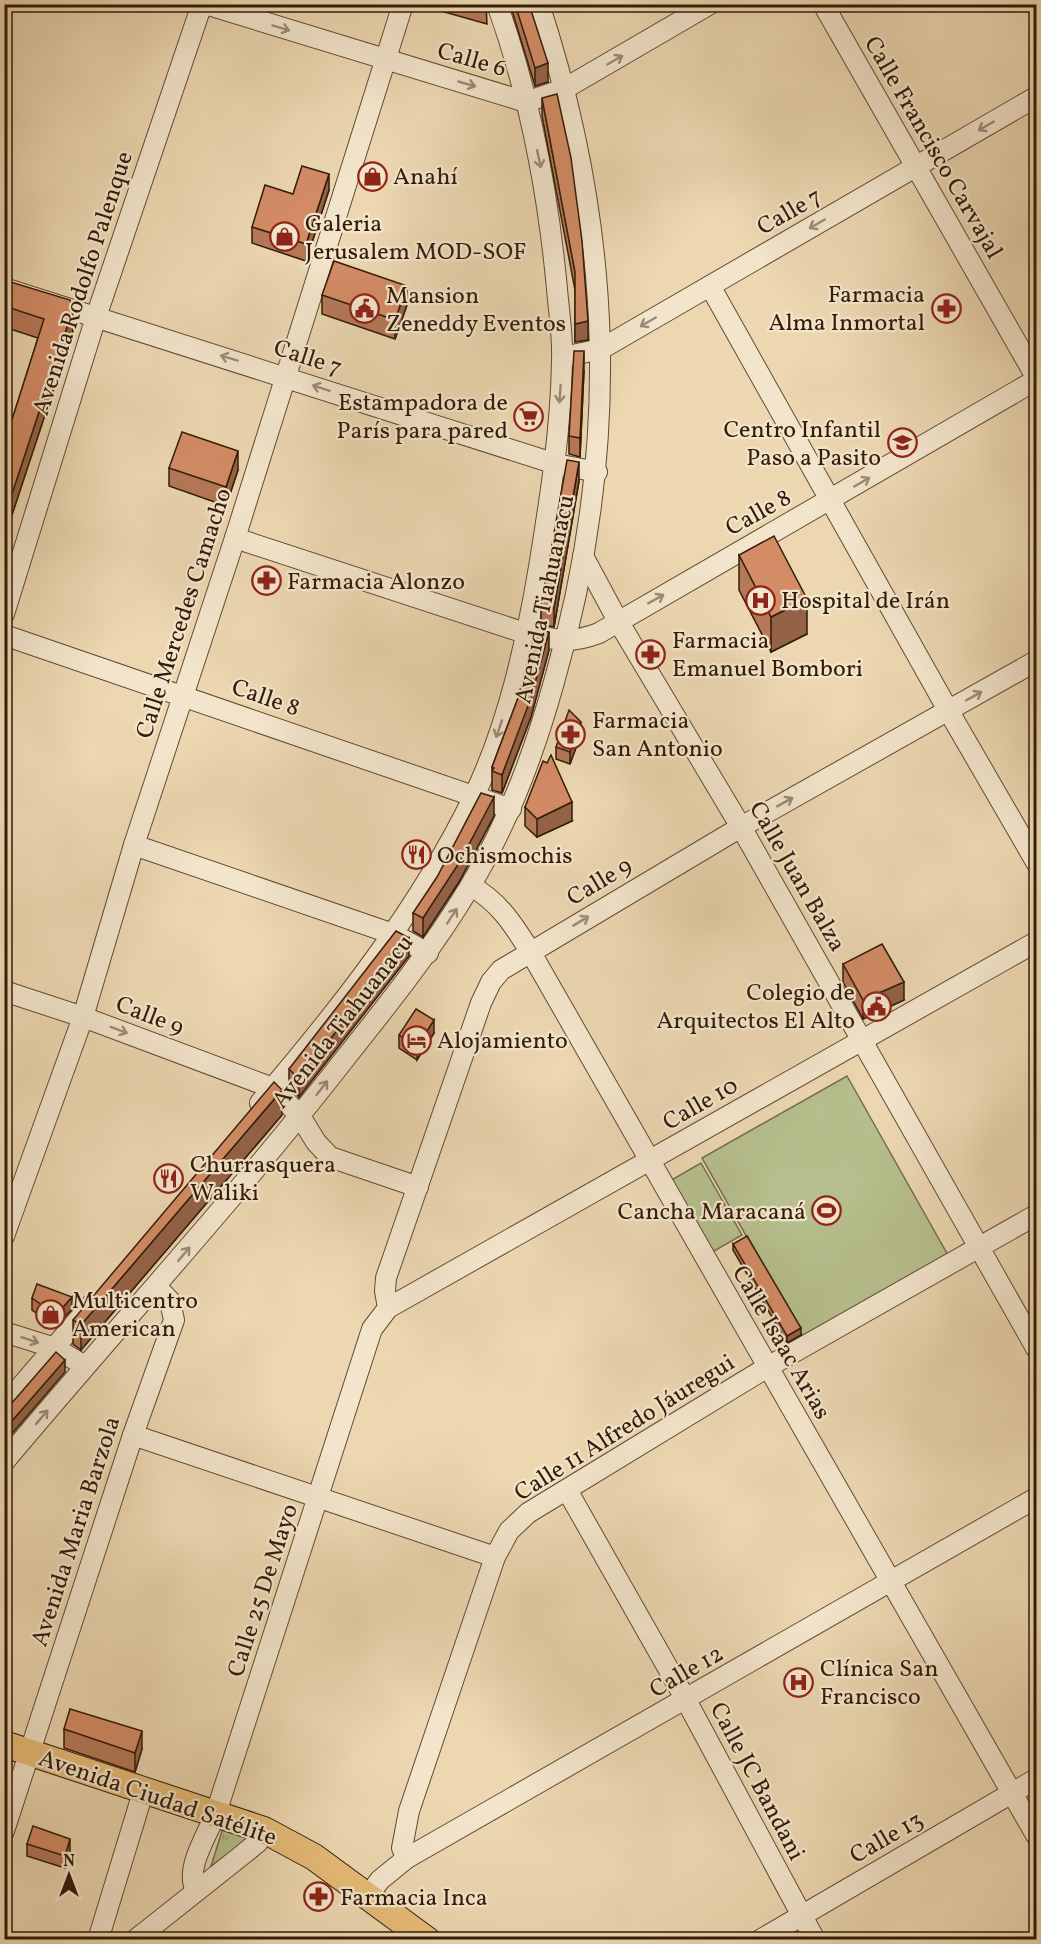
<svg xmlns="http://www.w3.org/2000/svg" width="1041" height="1944" viewBox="0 0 1041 1944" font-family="Vollkorn,serif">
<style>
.park{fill:url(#park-tufts);stroke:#746e4a;stroke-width:1.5}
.garden{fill:#b6bf8d;stroke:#746e4a;stroke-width:1.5}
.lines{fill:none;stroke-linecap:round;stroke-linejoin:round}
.minor-casing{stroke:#604b32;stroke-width:22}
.major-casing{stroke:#321c08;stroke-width:28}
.minor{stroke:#f3e5cc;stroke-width:20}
.major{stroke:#e6bc78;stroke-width:26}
.wall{fill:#b57858;stroke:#321c08;stroke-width:1.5}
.shaded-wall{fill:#946247;stroke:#321c08;stroke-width:1.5}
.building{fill:#d38c66;stroke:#321c08;stroke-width:1.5}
.oneway{stroke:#9c8b74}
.labels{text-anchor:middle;stroke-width:4.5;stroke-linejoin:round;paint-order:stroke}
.street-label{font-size:24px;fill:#321c08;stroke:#f3e5cc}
.poi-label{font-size:24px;fill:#321c08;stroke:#f3e5cc;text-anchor:start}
</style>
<defs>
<pattern id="park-tufts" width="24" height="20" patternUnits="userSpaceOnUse" patternTransform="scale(1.5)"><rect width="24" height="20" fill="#b6bf8d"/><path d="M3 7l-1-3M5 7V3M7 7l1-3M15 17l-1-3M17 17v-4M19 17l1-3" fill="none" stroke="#9da478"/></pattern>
</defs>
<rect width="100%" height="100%" fill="#ecd7b1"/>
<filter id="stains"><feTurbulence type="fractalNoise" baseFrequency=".00333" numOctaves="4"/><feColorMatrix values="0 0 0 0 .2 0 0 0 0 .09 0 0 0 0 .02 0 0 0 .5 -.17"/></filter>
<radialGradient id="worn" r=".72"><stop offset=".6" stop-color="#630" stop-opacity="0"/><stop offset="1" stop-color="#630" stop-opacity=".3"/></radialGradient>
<polygon class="park" points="223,1828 249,1839 211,1866"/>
<g class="garden">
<polygon points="847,1076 953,1264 808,1345 702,1158"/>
<polygon points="701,1163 742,1235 709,1254 668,1182"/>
</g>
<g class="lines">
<defs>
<g id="minor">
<polyline points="205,4 526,102 564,89 710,4"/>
<polyline points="823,4 1036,377"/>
<polyline points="710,286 948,710 1036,862"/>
<polyline points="4,288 556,464 597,472"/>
<polyline points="563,357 601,349 1036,97"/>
<path d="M235 538 528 634C556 640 571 644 599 633L1036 380"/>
<polyline points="583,556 618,621 741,827 1036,1348"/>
<polyline points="4,614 96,317 202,4"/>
<polyline points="4,635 511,809"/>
<polyline points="134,845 393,934 428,953"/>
<path d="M471 886C499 902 513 924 530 951L1036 1835"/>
<polyline points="4,991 83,1017 273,1088 300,1116 316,1142 330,1157 418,1187"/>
<path d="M260 1103C340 1009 420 908 474 796 508 725 526 644 539 567 550 499 561 430 562 360 563 337 559 313 557 289 548 192 530 96 497 4"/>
<polyline points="4,1236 83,1017 134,845 235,538 403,4"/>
<polyline points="388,1308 385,1291 386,1278 481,1003 491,982 501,970 741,827 1036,661"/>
<polyline points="4,1332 55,1348 85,1366"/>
<polyline points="4,1406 91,1305"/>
<polyline points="133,1435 495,1557"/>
<path d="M4 1462C118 1326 238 1196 347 1056 390 1002 433 948 469 888 508 824 534 754 554 682 621 450 614 233 539 4"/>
<polyline points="567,1490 686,1700 815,1940"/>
<polyline points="4,1831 133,1435 174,1320 170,1301 156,1286"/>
<polyline points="407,1858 402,1848 409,1811 495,1557 509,1531 528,1513 766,1368 1036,1215"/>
<path d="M196 1890C184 1869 208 1834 216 1813L372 1329 388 1308 1036 942"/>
<polyline points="367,1897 380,1880 407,1858 1036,1498"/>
<polyline points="98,1940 144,1789"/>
<polyline points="135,1940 246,1852 258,1842 264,1830"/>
<polyline points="760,1940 1036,1779"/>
</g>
<polyline id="major" points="4,1744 264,1830 314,1857 427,1940"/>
</defs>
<use href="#minor" class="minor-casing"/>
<use href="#major" class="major-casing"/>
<use href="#minor" class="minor"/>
<use href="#major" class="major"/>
</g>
<g class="wall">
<polygon points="430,4 486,4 487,24 430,8"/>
<polygon points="510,4 529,4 548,82 535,86"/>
<polygon points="542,98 588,340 575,342 575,290 542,116"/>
<polygon points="329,190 306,261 252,243 252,227 293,194"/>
<polygon points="4,280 73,330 4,539 4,445 38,338 4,327"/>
<polygon points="322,295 407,305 395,339 322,314"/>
<polygon points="584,370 580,457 569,454 569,436"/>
<polygon points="169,468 238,470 226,506 169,486"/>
<polygon points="579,481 554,627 541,624 541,606"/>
<polygon points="739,555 807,634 771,652 739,590"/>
<polygon points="549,650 531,717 502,793 492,790 492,767 518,698"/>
<polygon points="581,734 570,764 556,759 556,747"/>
<polygon points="525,807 572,821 537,837 525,826"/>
<polygon points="494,816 459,882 423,937 413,931 413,913"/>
<polygon points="409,956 299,1097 289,1087 289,1069"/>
<polygon points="843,964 904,1000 863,1019 843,982"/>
<polygon points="434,1033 417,1060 399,1048 399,1035"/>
<polygon points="282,1115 81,1350 73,1344 73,1320"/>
<polygon points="733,1244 801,1335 787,1343 733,1250"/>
<polygon points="32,1298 72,1309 56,1327 32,1310"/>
<polygon points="64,1729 142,1749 135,1772 64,1748"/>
<polygon points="27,1844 70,1851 65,1868 27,1856"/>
</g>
<g class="shaded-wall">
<polygon points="548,63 548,82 535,86 535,68"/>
<polygon points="329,174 329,190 306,261 306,244"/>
<polygon points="407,286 407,305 395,339 395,320"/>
<polygon points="73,309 73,330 4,539 4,518"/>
<polygon points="588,321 588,340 575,342 575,324"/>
<polygon points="584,351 584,370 580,457 580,438"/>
<polygon points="238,451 238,470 226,506 226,487"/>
<polygon points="579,462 579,481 554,627 554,608"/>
<polygon points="807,599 807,634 771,652 771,617"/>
<polygon points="549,632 549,650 531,717 502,793 502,775"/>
<polygon points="581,722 581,734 570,764 570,752"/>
<polygon points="494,797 494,816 459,882 423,937 423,918"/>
<polygon points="572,802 572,821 537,837 537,819"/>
<polygon points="409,938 409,956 299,1097 299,1079"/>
<polygon points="904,982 904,1000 863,1019 863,1000"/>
<polygon points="434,1020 434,1033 417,1060 417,1047"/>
<polygon points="282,1090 282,1115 81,1350 81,1325"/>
<polygon points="72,1297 72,1309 56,1327 56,1315"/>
<polygon points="801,1328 801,1335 787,1343 787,1336"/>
<polygon points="65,1360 65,1372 4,1443 4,1430"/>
<polygon points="142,1731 142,1749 135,1772 135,1753"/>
<polygon points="70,1839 70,1851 65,1868 65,1856"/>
</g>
<g class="building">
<polygon points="515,4 529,4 548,63 535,68"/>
<polygon points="557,94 571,158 582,241 588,321 575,324 575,272 542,98"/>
<polygon points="302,166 329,174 306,244 252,227 265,185 293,194"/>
<polygon points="334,261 407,286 395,320 322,295"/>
<polygon points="4,280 70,300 73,309 4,518 4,445 44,319 4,306"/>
<polygon points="574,351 584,351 580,438 569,436"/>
<polygon points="182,432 238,451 226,487 169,468"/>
<polygon points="567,460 579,462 554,608 541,606"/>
<polygon points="774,536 807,599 771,617 739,555"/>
<polygon points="536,629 549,632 531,698 502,775 492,771 494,768 492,767 518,698"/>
<polygon points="569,710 581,722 570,752 556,747"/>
<polygon points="551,755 572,802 537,819 525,807 543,761 547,763"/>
<polygon points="481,793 494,797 459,863 423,918 413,913 437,877"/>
<polygon points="396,931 409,938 299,1079 289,1069"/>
<polygon points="882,944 904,982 863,1000 843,964"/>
<polygon points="416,1009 434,1020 417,1047 399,1035"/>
<polygon points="274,1082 282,1090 81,1325 73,1320"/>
<polygon points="747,1236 801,1328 787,1336 733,1244"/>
<polygon points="37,1284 72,1297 56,1315 32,1298"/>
<polygon points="56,1352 65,1360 4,1430 4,1412"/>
<polygon points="70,1709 142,1731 135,1753 64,1729"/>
<polygon points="33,1826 70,1839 65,1856 27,1844"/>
</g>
<defs><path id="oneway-shaft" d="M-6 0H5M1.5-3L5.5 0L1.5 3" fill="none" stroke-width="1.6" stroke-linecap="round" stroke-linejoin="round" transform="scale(1.5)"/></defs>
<g class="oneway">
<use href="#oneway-shaft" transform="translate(281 28) rotate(17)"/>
<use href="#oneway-shaft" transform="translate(615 60) rotate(-30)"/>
<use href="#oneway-shaft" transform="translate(467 84) rotate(16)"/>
<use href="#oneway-shaft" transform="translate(986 126) rotate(150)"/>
<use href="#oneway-shaft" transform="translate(539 159) rotate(78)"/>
<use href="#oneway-shaft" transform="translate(817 224) rotate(150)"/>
<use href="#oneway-shaft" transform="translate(648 322) rotate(150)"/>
<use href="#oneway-shaft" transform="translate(229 358) rotate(-163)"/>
<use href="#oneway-shaft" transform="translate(321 388) rotate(-162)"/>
<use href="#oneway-shaft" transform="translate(560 394) rotate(94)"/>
<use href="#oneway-shaft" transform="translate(862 482) rotate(-30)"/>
<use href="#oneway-shaft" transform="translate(656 599) rotate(-29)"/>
<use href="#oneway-shaft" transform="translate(974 696) rotate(-29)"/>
<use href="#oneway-shaft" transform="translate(499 729) rotate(109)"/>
<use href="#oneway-shaft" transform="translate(785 802) rotate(-29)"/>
<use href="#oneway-shaft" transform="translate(452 916) rotate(-57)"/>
<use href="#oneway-shaft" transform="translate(581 921) rotate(-31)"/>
<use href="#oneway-shaft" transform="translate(119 1030) rotate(21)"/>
<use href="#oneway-shaft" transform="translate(322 1088) rotate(-52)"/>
<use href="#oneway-shaft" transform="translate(184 1254) rotate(-50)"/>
<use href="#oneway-shaft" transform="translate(30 1340) rotate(18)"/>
<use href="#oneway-shaft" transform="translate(42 1417) rotate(-50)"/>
</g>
<defs>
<symbol id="shop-ring" viewBox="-11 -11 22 22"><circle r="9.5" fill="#f3e5cc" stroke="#8f2418" stroke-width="1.5"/><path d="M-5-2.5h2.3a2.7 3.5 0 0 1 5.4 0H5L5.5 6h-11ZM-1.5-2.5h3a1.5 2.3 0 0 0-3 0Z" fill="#8f2418"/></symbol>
<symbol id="pharmacy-ring" viewBox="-11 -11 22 22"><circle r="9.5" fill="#f3e5cc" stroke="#8f2418" stroke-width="1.5"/><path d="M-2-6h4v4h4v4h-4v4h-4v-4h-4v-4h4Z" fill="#8f2418"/></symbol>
<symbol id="civic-ring" viewBox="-11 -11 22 22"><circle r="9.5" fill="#f3e5cc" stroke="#8f2418" stroke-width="1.5"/><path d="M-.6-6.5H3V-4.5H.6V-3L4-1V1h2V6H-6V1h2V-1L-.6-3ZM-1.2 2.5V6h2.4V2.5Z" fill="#8f2418"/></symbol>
<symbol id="supermarket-ring" viewBox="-11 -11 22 22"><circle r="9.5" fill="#f3e5cc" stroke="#8f2418" stroke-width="1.5"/><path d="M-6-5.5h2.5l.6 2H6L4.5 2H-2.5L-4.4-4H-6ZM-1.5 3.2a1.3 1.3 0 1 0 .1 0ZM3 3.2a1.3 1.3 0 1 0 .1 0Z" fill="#8f2418"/></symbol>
<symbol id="school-ring" viewBox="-11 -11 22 22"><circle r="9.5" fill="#f3e5cc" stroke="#8f2418" stroke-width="1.5"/><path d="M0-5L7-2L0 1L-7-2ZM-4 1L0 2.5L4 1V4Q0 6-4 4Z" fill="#8f2418"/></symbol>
<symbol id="hospital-ring" viewBox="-11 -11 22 22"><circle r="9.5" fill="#f3e5cc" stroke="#8f2418" stroke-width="1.5"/><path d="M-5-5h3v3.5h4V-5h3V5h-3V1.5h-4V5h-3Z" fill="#8f2418"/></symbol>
<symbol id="restaurant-ring" viewBox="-11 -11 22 22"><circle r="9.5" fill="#f3e5cc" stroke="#8f2418" stroke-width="1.5"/><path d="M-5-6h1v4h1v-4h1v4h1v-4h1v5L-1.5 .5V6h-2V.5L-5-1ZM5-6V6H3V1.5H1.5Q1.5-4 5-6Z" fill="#8f2418"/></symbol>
<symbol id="hotel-ring" viewBox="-11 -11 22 22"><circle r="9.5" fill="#f3e5cc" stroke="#8f2418" stroke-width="1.5"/><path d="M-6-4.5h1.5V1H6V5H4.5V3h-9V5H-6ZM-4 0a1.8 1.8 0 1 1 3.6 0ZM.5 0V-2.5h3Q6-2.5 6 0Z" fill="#8f2418"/></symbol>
<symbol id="stadium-ring" viewBox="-11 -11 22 22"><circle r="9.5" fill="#f3e5cc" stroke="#8f2418" stroke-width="1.5"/><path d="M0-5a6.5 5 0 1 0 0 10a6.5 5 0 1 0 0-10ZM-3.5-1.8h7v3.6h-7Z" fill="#8f2418"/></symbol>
</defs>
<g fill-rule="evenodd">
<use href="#shop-ring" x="356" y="160" width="33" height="33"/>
<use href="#shop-ring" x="268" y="220" width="33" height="33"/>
<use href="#pharmacy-ring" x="930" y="292" width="33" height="33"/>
<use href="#civic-ring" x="348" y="292" width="33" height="33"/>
<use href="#supermarket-ring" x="512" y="400" width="33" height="33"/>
<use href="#school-ring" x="886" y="426" width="33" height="33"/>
<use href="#pharmacy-ring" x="250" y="564" width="33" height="33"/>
<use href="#hospital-ring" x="744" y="584" width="33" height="33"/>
<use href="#pharmacy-ring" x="634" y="638" width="33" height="33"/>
<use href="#pharmacy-ring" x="554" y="718" width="33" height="33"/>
<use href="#restaurant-ring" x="400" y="838" width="33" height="33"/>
<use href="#civic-ring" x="860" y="990" width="33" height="33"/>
<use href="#hotel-ring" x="400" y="1024" width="33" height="33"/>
<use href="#restaurant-ring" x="152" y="1162" width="33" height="33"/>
<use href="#stadium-ring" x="810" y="1194" width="33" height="33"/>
<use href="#shop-ring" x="34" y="1298" width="33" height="33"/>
<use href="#hospital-ring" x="782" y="1666" width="33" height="33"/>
<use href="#pharmacy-ring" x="302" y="1880" width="33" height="33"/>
</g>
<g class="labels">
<g class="street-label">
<text transform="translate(472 59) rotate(16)" y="8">Calle 6</text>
<text transform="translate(934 147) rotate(60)" y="8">Calle Francisco Carvajal</text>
<text transform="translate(789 211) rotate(-30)" y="8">Calle 7</text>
<text transform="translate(82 283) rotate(-72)" y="8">Avenida Rodolfo Palenque</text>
<text transform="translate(308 357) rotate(18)" y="8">Calle 7</text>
<text transform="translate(758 512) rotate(-29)" y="8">Calle 8</text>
<text transform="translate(544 599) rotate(-78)" y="8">Avenida Tiahuanacu</text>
<text transform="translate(183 613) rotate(-72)" y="8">Calle Mercedes Camacho</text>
<text transform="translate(266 697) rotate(19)" y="8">Calle 8</text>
<text transform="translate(798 876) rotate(60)" y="8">Calle Juan Balza</text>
<text transform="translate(599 881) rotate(-31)" y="8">Calle 9</text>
<text transform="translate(150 1015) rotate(21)" y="8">Calle 9</text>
<text transform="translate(342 1021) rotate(-52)" y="8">Avenida Tiahuanacu</text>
<text transform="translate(700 1103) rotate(-30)" y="8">Calle 10</text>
<text transform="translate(782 1342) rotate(60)" y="8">Calle Isaac Arias</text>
<text transform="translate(624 1427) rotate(-32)" y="8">Calle 11 Alfredo Jáuregui</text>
<text transform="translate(75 1531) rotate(-72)" y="8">Avenida Maria Barzola</text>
<text transform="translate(262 1590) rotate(-72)" y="8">Calle 25 De Mayo</text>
<text transform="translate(686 1671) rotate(-30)" y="8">Calle 12</text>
<text transform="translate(758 1781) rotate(62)" y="8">Calle JC Bandani</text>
<text transform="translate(158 1797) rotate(19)" y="8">Avenida Ciudad Satélite</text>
<text transform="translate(886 1837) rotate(-30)" y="8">Calle 13</text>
</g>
<g class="poi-label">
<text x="393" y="184">Anahí</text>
<text x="305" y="231">Galeria<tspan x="305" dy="28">Jerusalem MOD-SOF</tspan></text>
<text x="925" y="302" text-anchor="end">Farmacia<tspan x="925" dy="28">Alma Inmortal</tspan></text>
<text x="386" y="303">Mansion<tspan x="386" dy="28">Zeneddy Eventos</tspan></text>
<text x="508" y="410" text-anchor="end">Estampadora de<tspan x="508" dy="28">París para pared</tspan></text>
<text x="881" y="437" text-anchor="end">Centro Infantil<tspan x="881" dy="28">Paso a Pasito</tspan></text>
<text x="287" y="589">Farmacia Alonzo</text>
<text x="781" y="608">Hospital de Irán</text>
<text x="672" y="648">Farmacia<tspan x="672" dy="28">Emanuel Bombori</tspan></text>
<text x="592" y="728">Farmacia<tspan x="592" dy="28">San Antonio</tspan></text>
<text x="437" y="863">Ochismochis</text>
<text x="855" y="1000" text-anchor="end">Colegio de<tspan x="855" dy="28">Arquitectos El Alto</tspan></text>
<text x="437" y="1048">Alojamiento</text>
<text x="190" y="1172">Churrasquera<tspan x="190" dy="28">Waliki</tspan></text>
<text x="806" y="1219" text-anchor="end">Cancha Maracaná</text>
<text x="72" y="1308">Multicentro<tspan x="72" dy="28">American</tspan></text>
<text x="820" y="1676">Clínica San<tspan x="820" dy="28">Francisco</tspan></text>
<text x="340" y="1905">Farmacia Inca</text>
</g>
</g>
<rect width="1041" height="1944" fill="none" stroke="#ecd7b1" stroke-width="24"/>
<rect x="6" y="6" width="1029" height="1932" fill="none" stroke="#321c08" stroke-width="3"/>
<rect x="12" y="12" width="1017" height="1920" fill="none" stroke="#321c08" stroke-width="1.5"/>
<g transform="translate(69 1875)" stroke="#f3e5cc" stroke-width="4.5" paint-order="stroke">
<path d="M0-4.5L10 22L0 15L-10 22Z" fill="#321c08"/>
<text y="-9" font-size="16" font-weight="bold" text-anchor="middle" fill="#321c08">N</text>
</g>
<rect width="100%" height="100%" filter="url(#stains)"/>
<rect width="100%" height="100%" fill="url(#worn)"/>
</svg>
